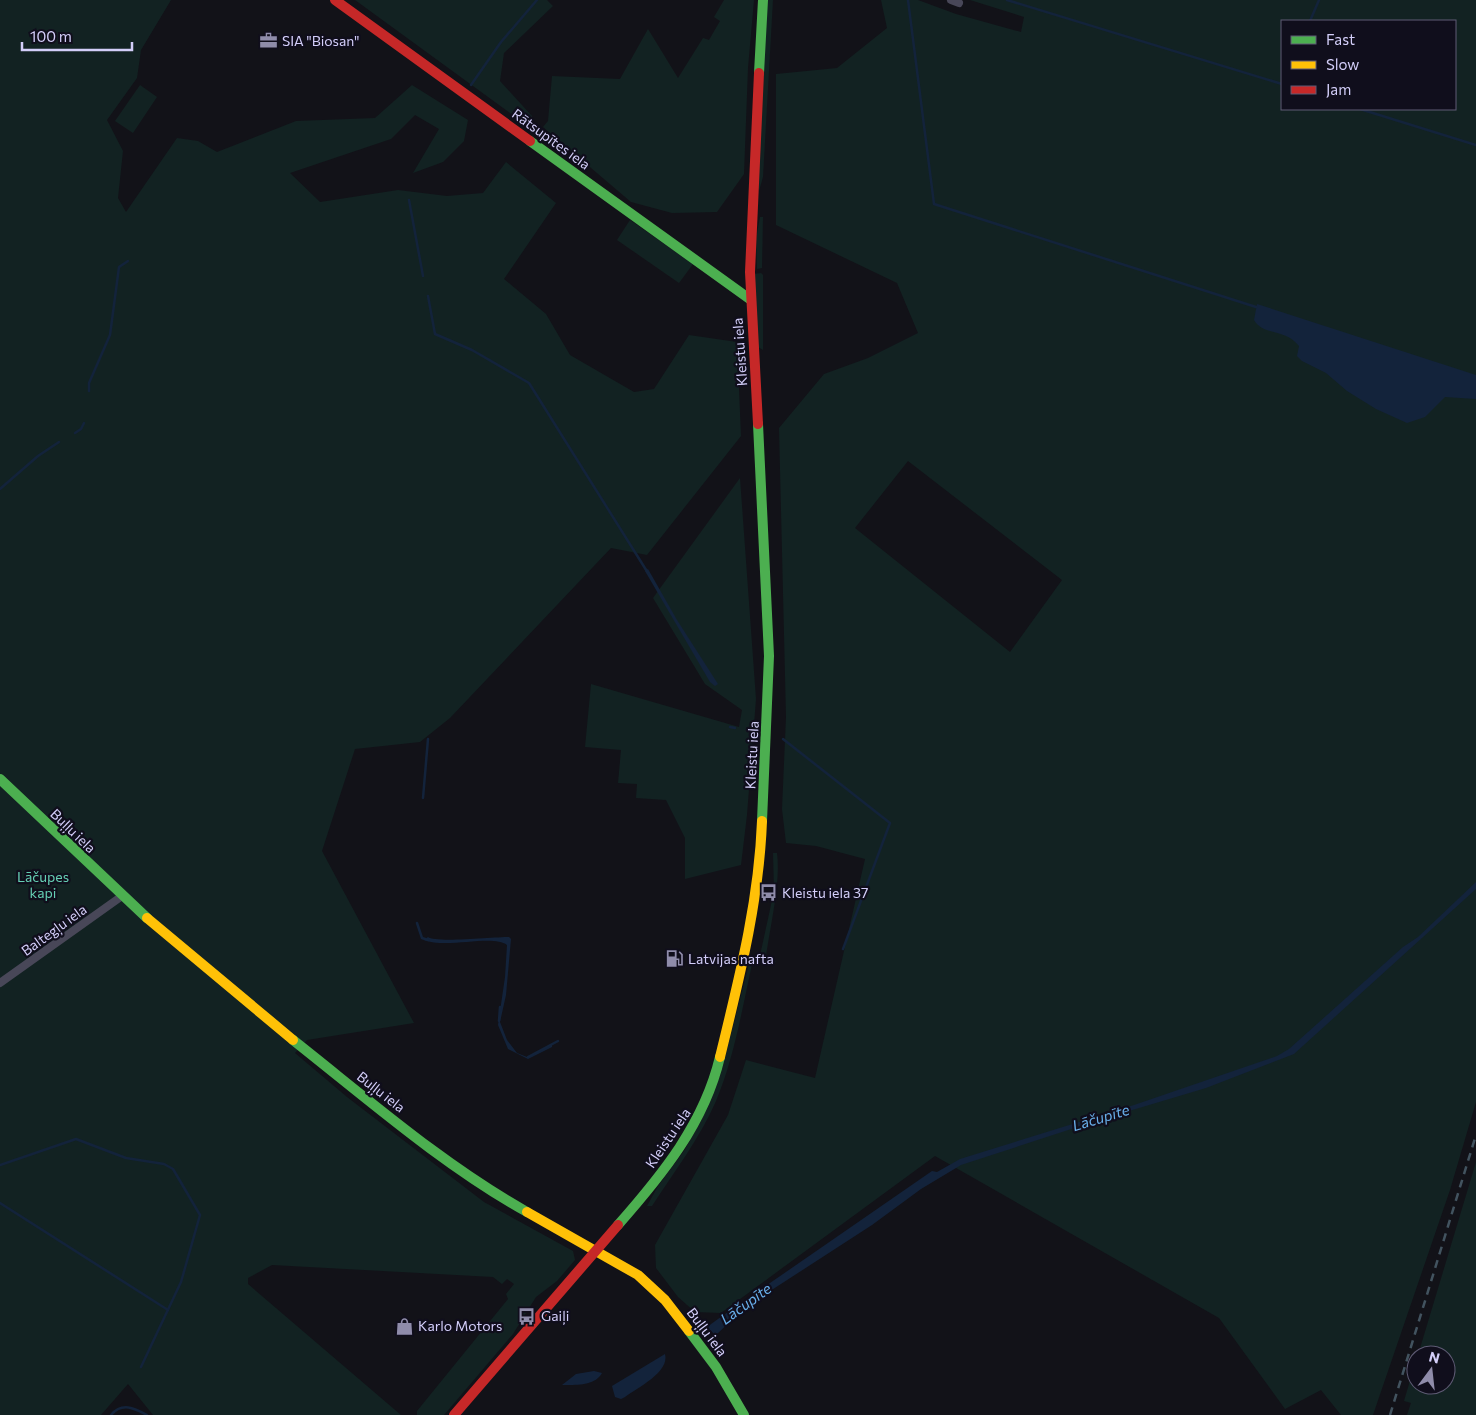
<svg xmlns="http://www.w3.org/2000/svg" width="1476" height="1415" viewBox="0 0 1476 1415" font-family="Commissioner,sans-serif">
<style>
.green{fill:#122222;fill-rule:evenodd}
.water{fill:#13233b}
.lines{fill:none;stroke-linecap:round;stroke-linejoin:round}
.stream{stroke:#13233b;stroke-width:2.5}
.street{stroke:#484758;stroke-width:8}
.fast{stroke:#4caf50;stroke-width:10}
.slow{stroke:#ffc107;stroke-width:10}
.jam{stroke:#c62828;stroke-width:10}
.rail{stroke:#42535f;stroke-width:2.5;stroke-dasharray:8 6;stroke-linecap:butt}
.labels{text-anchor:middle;stroke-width:4.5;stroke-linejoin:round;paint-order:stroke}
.poi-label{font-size:14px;fill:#d3cef9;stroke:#100e1c;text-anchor:start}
.street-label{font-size:14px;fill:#d3cef9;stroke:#100e1c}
.park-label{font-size:14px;fill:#65cfb4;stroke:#100e1c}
.water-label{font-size:15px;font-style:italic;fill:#69b0ec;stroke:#100e1c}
</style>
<rect width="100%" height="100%" fill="#121218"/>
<g class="green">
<polygon points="0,0 171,0 141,50 137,78 107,120 123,151 118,198 126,212 177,138 198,141 217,152 296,121 375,118 412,85 468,120 464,141 443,162 413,173 439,129 415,115 391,139 290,173 320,202 398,190 447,196 483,193 506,162 556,203 504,279 546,314 570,355 634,392 654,389 689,335 737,342 741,436 647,555 611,548 450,718 420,742 355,749 322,851 414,1023 307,1040 295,1053 347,1097 484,1202 573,1251 575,1260 557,1281 536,1297 513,1334 444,1415 417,1415 417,1411 508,1299 506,1294 514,1284 507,1279 502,1284 493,1277 272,1265 248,1278 248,1284 401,1415 153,1415 128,1384 101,1415 0,1415"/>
<polygon points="355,0 547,0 553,6 504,53 500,81 532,116 528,126"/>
<polygon points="724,0 754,0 748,68 744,174 717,212 672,213 631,202 543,127 548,121 552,76 620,79 648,29 678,78 703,38 709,40 720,21 714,17"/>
<polygon points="767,0 773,0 763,177 759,191 757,177"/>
<path d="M881 0H918L956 14 1021 32 1024 17 970 0H1476V1102L1450 1190 1373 1415H1341L1321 1390 1285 1409 1219 1318 935 1156 721 1313 695 1312 678 1297 656 1268 655 1245 728 1115 746 1060 815 1078 865 859 816 846 786 843 782 809 786 717 779 428 824 374 868 358 918 333 897 283 776 225V74L837 68 887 28ZM1282 21H1455V109H1282ZM908 461 1062 580 1010 652 855 528Z"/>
<polygon points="140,85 157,97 133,133 115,121"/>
<polygon points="760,217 763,217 762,268 757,269 756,239"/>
<polygon points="630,220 693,264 679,283 617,240"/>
<polygon points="761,273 763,275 763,350 758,347 754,274"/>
<polygon points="740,478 756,699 747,815 741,865 685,879 685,838 666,800 636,798 637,784 618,783 621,750 585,747 591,684 739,727 742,710 705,684 653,598"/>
<path d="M773 853H777C781 882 770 927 766 957L776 961 774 965 759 960 774 891Z"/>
<path d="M749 964H752C742 1010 734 1058 716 1101 700 1138 674 1172 652 1206H647L658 1186 684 1151 701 1121 721 1073Z"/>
<polygon points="1476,1162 1476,1415 1407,1415 1411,1403 1404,1401 1416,1360 1416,1385 1446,1385 1446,1355 1418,1355"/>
</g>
<g class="water">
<path d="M1257 304 1476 375V399L1445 397 1425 417 1407 423 1376 409 1347 391 1326 373 1302 361 1297 356 1299 346C1285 328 1263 336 1254 320Z"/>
<polygon points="648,569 677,620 718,684 715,686 710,682 645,571"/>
<polygon points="1476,882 1476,889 1294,1054 1206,1088 1099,1120 961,1165 921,1189 872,1225 747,1306 718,1333 715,1335 707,1327 718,1319 932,1171 937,1172 960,1159 1134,1105 1277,1056 1289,1049 1403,947 1418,937"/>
<path d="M428 937C435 943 494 937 509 937L511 939 506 995 500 1022 507 1040 517 1053 527 1057 552 1044V1047L528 1059 508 1049 498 1025 505 977 507 945C493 934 447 949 424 940Z"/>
<path d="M665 1354C670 1372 637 1388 625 1397L621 1399 615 1397 612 1386Z"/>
<path d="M594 1371 602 1373C595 1386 576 1385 562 1385L576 1374Z"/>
</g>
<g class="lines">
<g class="stream">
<polyline points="908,0 934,204 1256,307"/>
<polyline points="1007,0 1282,84"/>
<polyline points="1310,21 1319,0"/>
<polyline points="471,85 501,42 537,0"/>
<polyline points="1360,109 1476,145"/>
<polyline points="409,200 423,276"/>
<polyline points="428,296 435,334 472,350 529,383 648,573"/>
<polyline points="89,391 89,383 110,335 119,267 128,261"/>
<polyline points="75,433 81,429 84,423"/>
<polyline points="0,489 38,456 59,442"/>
<polyline points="730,727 735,728"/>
<polyline points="783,739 890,823 843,949"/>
<polyline points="423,798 428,739"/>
<polyline points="417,923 422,938 428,940"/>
<polyline points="499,1021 500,1007"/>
<polyline points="528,1057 558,1041"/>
<polyline points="0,1165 76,1139 126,1158 164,1164 173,1169 200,1215 181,1282 141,1367"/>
<polyline points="0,1203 168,1310"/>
<path d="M111 1415C122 1402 134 1408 147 1415"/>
</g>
<g class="street">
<polyline points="951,0 959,3"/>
<polyline points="0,983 122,896"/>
</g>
<g class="fast">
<polyline points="759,73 763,0"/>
<polyline points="530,141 751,300"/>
<polyline points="758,424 769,656 762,821"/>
<polyline points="0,779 147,918"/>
<path d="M293 1040C369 1100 443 1165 527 1212"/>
<path d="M618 1225C662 1175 704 1124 720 1057"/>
<polyline points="689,1331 716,1367 744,1415"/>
</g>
<g class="slow">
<polyline points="147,918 293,1040"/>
<path d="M720 1057C739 979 759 902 762 821"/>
<polyline points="527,1212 638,1275 665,1300 689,1331"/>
</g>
<g class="jam">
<polyline points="335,0 530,141"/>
<polyline points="758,424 750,272 759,73"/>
<polyline points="454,1415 618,1225"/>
</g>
<polyline class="rail" points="1390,1415 1476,1135"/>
</g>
<defs>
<symbol id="office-bare" viewBox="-9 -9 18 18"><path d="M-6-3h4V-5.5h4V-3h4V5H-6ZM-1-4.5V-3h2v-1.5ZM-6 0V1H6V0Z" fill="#8f8caa" stroke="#100e1c" stroke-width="2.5" paint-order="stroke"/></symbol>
<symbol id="bus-bare" viewBox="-9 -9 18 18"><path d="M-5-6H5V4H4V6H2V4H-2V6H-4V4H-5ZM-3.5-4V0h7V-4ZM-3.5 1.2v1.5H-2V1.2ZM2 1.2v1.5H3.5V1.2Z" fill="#8f8caa" stroke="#100e1c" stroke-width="2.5" paint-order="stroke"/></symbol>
<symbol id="fuel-bare" viewBox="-9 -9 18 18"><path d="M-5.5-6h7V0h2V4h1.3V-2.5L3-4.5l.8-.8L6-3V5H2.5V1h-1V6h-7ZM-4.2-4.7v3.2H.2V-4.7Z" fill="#8f8caa" stroke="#100e1c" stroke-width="2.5" paint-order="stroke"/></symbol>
<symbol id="shop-bare" viewBox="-9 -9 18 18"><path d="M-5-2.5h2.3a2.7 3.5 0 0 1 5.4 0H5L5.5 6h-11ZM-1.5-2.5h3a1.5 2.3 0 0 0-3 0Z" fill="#8f8caa" stroke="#100e1c" stroke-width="2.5" paint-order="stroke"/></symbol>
</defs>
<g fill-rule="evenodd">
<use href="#office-bare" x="256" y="28" width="25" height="25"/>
<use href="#bus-bare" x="756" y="880" width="25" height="25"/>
<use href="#fuel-bare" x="662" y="946" width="25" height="25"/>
<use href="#bus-bare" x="514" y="1304" width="25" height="25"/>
<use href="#shop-bare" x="392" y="1314" width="25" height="25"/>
</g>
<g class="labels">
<g class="poi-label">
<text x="282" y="46">SIA "Biosan"</text>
<text x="782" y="898">Kleistu iela 37</text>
<text x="688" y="964">Latvijas nafta</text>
<text x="541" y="1321">Gaiļi</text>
<text x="418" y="1331">Karlo Motors</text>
</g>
<g class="street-label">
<text transform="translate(551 139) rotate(36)" y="5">Rātsupītes iela</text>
<text transform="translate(740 352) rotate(-94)" y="5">Kleistu iela</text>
<text transform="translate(752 755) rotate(-87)" y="5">Kleistu iela</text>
<text transform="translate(73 831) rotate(44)" y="5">Buļļu iela</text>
<text transform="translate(54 930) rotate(-36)" y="5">Baltegļu iela</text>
<text transform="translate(381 1092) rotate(38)" y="5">Buļļu iela</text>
<text transform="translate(668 1138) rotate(-56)" y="5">Kleistu iela</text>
<text transform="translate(707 1332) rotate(53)" y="5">Buļļu iela</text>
</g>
<g class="park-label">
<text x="43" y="882">Lāčupes<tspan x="43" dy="16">kapi</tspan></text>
</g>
<g class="water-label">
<text transform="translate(1101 1118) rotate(-17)" y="5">Lāčupīte</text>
<text transform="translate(746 1304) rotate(-36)" y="5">Lāčupīte</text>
</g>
</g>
<rect x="1281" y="20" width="175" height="90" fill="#100e1c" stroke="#5e5b74"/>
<rect x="1291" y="36" width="25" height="8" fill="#4caf50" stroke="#5e5b74"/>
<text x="1326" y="45" font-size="15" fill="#d3cef9">Fast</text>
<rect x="1291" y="61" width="25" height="8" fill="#ffc107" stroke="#5e5b74"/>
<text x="1326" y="70" font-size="15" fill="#d3cef9">Slow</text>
<rect x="1291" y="86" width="25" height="8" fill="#c62828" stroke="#5e5b74"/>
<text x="1326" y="95" font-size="15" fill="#d3cef9">Jam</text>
<g transform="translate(1431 1370) rotate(15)"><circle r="24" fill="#100e1c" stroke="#5e5b74"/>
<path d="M0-4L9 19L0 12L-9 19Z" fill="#8f8caa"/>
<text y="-8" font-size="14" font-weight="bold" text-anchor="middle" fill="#d3cef9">N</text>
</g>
<path d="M22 42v8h110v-8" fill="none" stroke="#d3cef9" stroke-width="2.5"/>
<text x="30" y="42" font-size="15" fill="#d3cef9" stroke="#100e1c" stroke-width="4" paint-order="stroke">100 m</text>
</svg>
